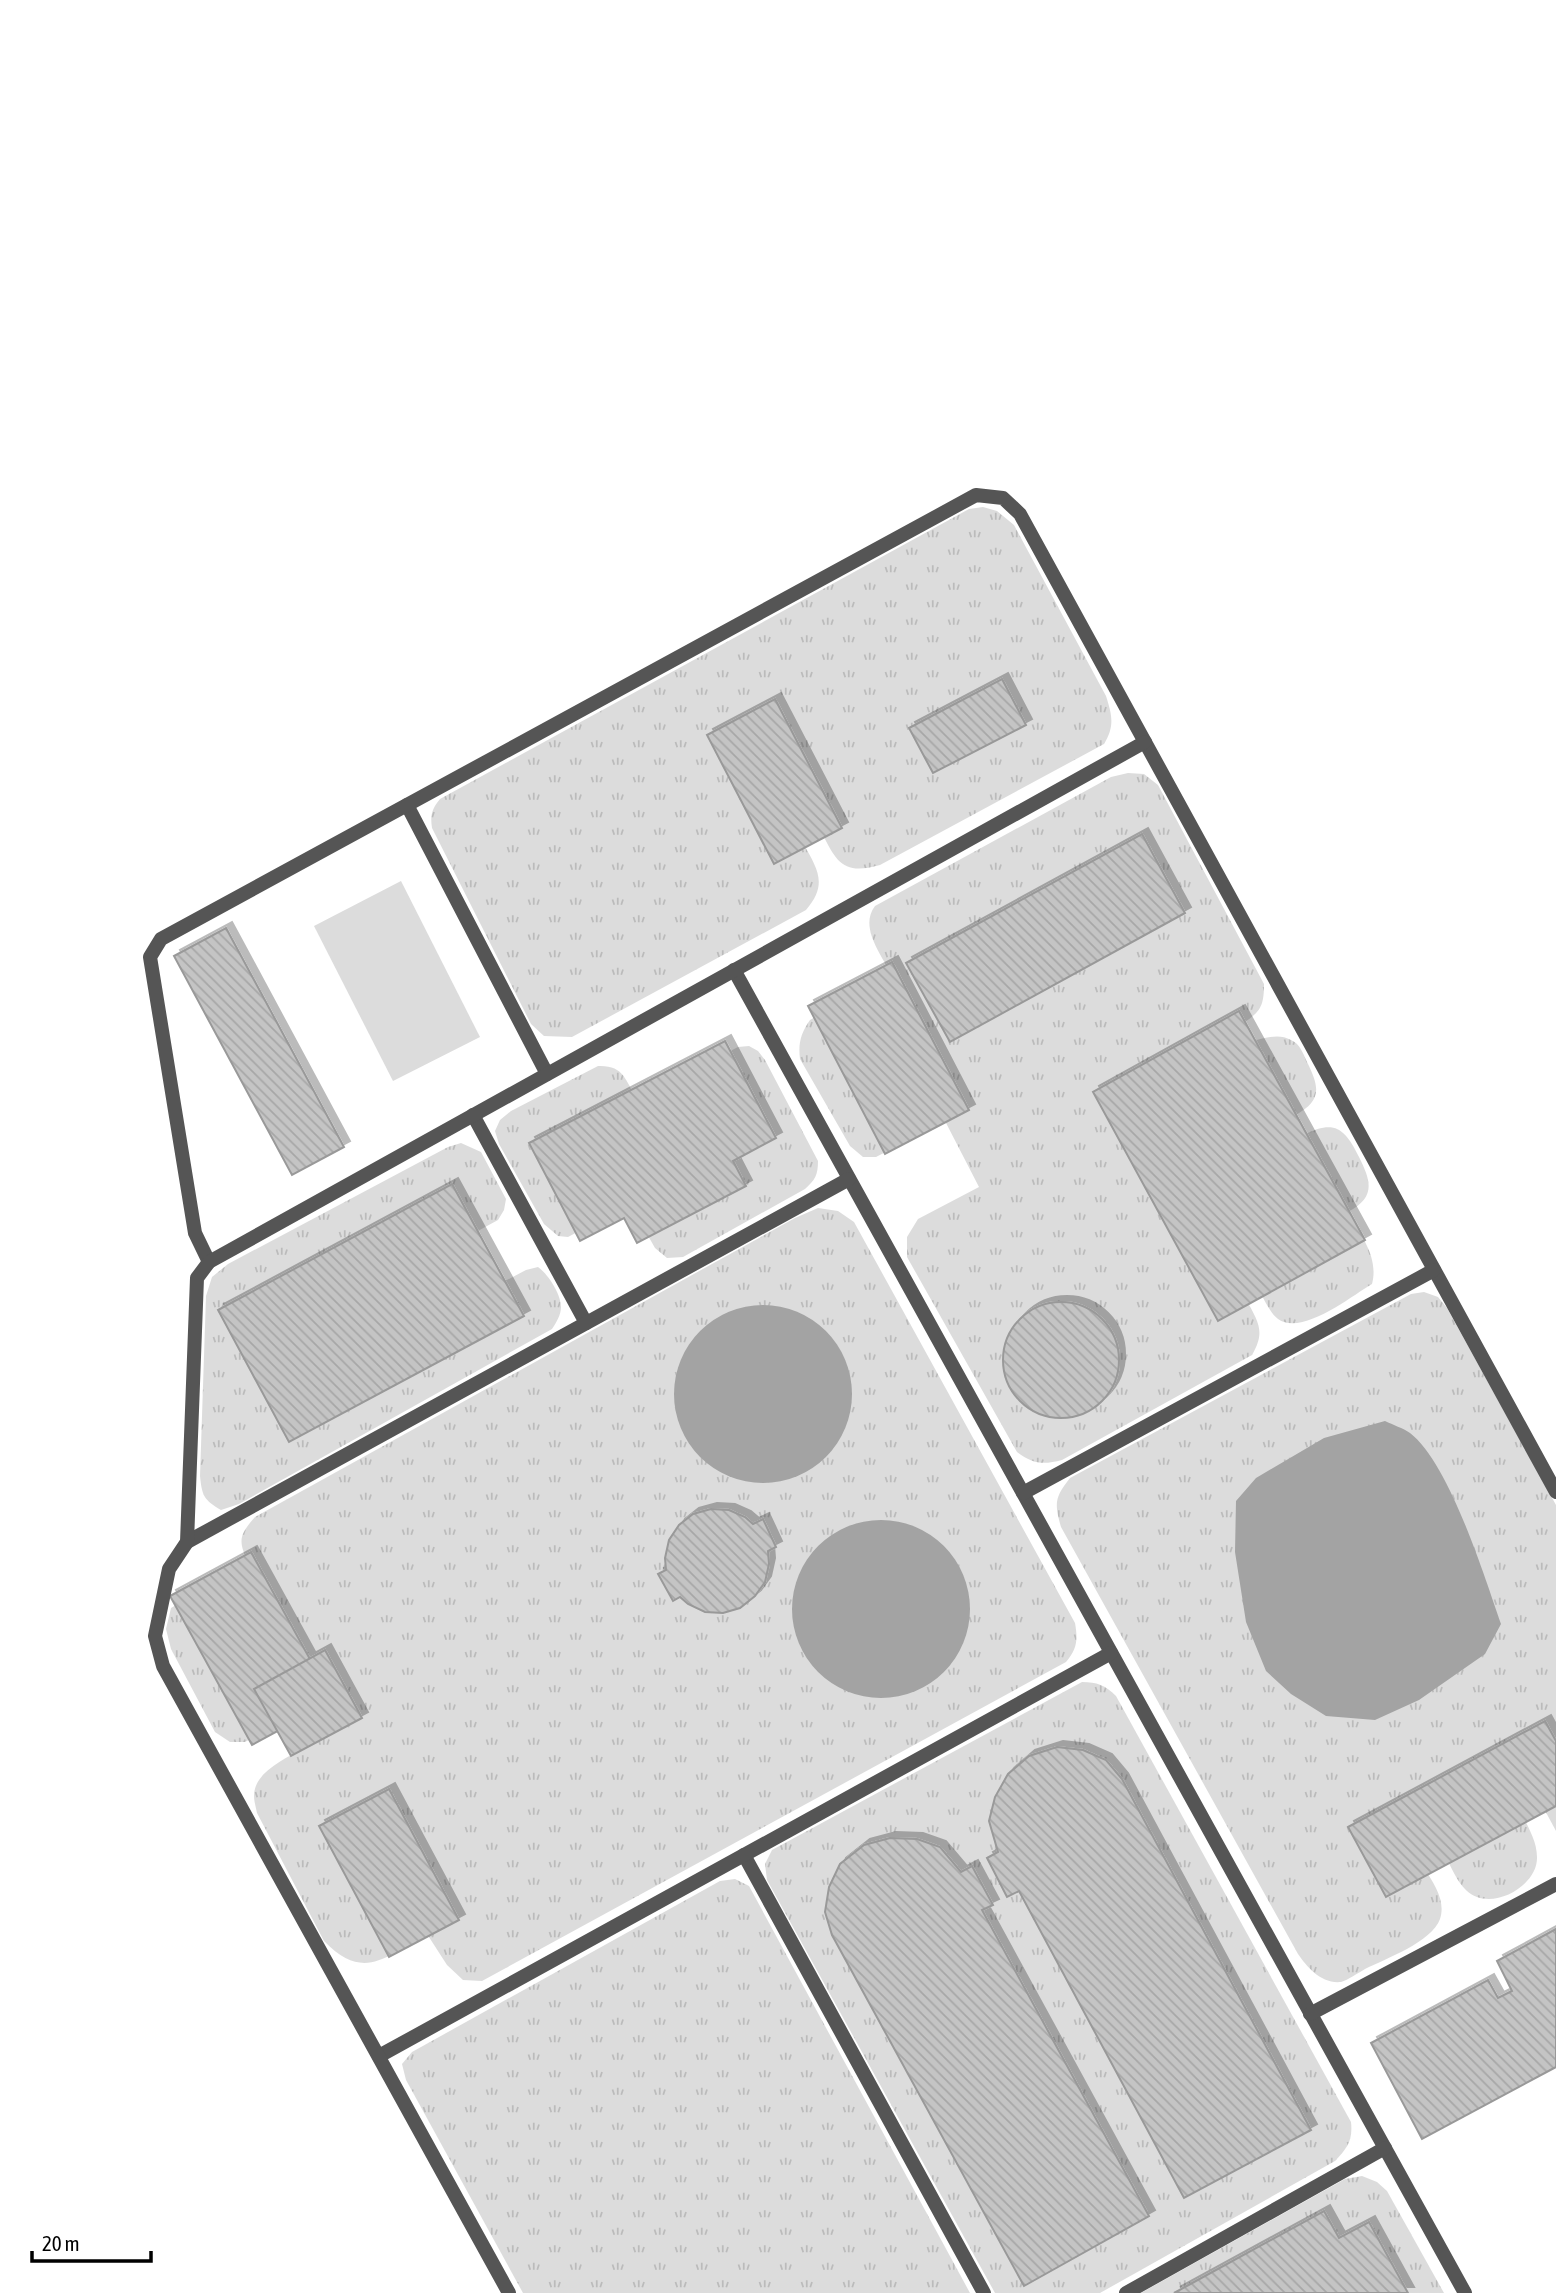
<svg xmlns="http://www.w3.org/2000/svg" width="1556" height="2293" viewBox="0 0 1556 2293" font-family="'Asap Condensed',sans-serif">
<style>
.grass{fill:url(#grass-tufts)}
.pitch{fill:#dcdcdc}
.water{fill:#a3a3a3}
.building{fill:url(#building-back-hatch);stroke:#999;stroke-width:2;filter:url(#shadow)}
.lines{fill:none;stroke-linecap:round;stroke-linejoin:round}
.service{stroke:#555;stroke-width:14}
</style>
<defs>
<pattern id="grass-tufts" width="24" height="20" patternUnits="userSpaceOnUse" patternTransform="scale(1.75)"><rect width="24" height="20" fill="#dcdcdc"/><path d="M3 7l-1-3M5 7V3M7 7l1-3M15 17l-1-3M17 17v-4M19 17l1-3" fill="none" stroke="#bbb"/></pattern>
<pattern id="building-back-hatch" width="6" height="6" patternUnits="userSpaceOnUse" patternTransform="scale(1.75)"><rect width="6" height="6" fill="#c4c4c4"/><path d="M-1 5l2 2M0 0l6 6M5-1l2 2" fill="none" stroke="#a7a7a7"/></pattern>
<filter id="shadow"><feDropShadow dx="6" dy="-6" stdDeviation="0" flood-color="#0004"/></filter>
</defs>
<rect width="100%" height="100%" fill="#fff"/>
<g class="grass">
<path d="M983 507 997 511 1014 525 1106 696C1112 715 1115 726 1104 744L880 865C845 875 837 864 822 833L803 843C818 870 828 884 806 910L572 1037 544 1036 531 1024 432 828C430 815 432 809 440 799L969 509Z"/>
<path d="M1128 773 1144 774 1158 785 1264 984C1264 1005 1261 1012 1243 1023L1253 1041C1265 1038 1279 1033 1291 1040 1300 1044 1303 1053 1307 1062 1320 1088 1322 1101 1294 1116L1304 1135C1335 1119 1345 1129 1359 1157 1372 1183 1375 1197 1348 1212 1361 1236 1379 1257 1372 1284 1350 1297 1302 1336 1278 1319 1270 1313 1265 1301 1260 1292L1246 1299C1258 1322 1266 1331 1252 1355L1062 1460C1043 1465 1033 1464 1017 1452L907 1257V1237L918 1219 979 1187 945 1121 876 1157H863L850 1146 800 1059C798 1043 801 1033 810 1020L891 974C881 954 859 927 875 906L1111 777Z"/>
<path d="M749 1046 758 1051 765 1060 818 1161C818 1175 815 1180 805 1189L683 1257 667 1258 655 1248 630 1204 568 1237 558 1236 544 1224 499 1144 495 1131 500 1120 511 1111 598 1066C624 1065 625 1080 637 1099L738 1047Z"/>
<path d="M461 1143 481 1152 506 1199 504 1210 498 1220 476 1232 503 1282 526 1270 538 1267C548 1274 561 1294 561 1307 561 1315 556 1323 552 1329L239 1504 221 1510C204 1500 202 1496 200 1476L206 1296 212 1277 228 1264 448 1147Z"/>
<path d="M818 1208 838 1211 854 1222 1075 1623C1078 1640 1077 1649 1066 1662L482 1981 463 1980 447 1965 427 1934C385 1957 364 1982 324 1941L257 1813C256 1808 254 1801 254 1796 254 1772 285 1759 302 1749L287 1719 245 1742H230L215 1732 171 1649 166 1629 171 1608 248 1562C238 1541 239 1535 255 1517L795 1218Z"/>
<path d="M1424 1292 1438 1297 1447 1308 1556 1505V1831L1542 1805 1523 1816C1529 1829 1537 1842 1537 1857 1538 1883 1501 1906 1477 1897 1461 1891 1454 1873 1447 1859L1425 1869C1434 1884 1446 1901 1440 1919 1432 1942 1385 1959 1365 1969 1358 1973 1348 1980 1341 1982 1321 1984 1307 1967 1298 1954L1061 1527C1054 1503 1055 1497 1070 1478L1411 1294Z"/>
<path d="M1082 1682C1097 1682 1105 1685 1116 1696L1351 2122C1353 2141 1347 2148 1335 2161L1100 2293H995L767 1880 765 1864 772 1850Z"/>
<polygon points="735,1879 749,1886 970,2293 523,2293 406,2080 402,2064 412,2052 720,1881"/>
<polygon points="1362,2176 1377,2182 1387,2191 1444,2293 1141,2293 1345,2179"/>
</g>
<polygon class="pitch" points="401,881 480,1037 393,1081 314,926"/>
<g class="water">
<circle cx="763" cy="1394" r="89"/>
<path d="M1385 1421C1393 1425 1403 1428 1410 1433 1449 1463 1484 1575 1501 1624L1485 1654 1419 1700 1375 1720 1326 1716 1291 1694 1266 1671 1246 1622 1235 1552 1236 1501 1256 1478 1324 1438Z"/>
<circle cx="881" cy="1609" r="89"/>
</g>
<g class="building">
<polygon points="1002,679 1026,725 933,773 909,728"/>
<polygon points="775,699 842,828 774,864 707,735"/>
<polygon points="1142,834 1185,913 950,1042 906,963"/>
<polygon points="226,928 344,1147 292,1175 174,956"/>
<polygon points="892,962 969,1110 885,1154 808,1006"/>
<polygon points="1239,1011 1365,1240 1218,1321 1093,1092"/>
<polygon points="725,1041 776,1138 733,1161 746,1186 637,1243 624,1218 580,1241 529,1143"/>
<polygon points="452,1184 524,1316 289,1442 218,1310"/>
<circle cx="1061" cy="1360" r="58"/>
<polygon points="711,1509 729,1510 745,1517 753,1524 763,1519 776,1547 768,1551 769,1564 765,1582 755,1596 740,1608 723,1613 705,1612 688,1604 680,1597 673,1601 658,1574 666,1570 665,1558 669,1540 679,1525 693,1514"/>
<polygon points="251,1552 333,1701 252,1745 170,1596"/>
<polygon points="325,1650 362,1718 291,1756 254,1689"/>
<polygon points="1545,1721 1556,1741 1556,1806 1386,1897 1348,1827"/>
<polygon points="1057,1747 1083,1750 1106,1760 1122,1779 1311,2130 1184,2198 1019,1891 1007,1897 987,1858 998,1852 989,1821 995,1797 1008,1774 1029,1756"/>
<polygon points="389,1789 459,1920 389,1957 319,1826"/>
<polygon points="890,1838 917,1839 940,1847 961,1872 972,1866 993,1905 982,1910 1149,2216 1024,2286 832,1935 825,1912 829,1887 840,1864 864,1845"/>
<polygon points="1556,1929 1556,2067 1422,2139 1371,2043 1488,1980 1498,1998 1512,1991 1497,1961"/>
<polygon points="1324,2211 1339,2238 1369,2222 1408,2293 1174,2293"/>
</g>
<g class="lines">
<g class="service">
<polyline points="407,805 547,1074"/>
<polyline points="734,970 1465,2293"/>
<polyline points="473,1115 586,1323"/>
<polyline points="209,1262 195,1233 150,957 161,939 976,495 1003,498 1020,514 1556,1492"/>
<polyline points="1023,1493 1434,1270"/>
<polyline points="187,1542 849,1179"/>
<polyline points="744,1855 984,2293"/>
<polyline points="1310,2014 1556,1884"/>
<polyline points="379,2056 1111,1653"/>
<polyline points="509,2293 163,1666 155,1636 169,1569 187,1542 197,1278 209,1262 1145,742"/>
<polyline points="1126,2293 1385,2148"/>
</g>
</g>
<path d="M32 2251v10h119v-10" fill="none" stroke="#000000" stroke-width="3.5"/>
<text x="42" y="2251" font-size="21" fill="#000000" stroke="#ffffff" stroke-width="5" paint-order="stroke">20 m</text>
</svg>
